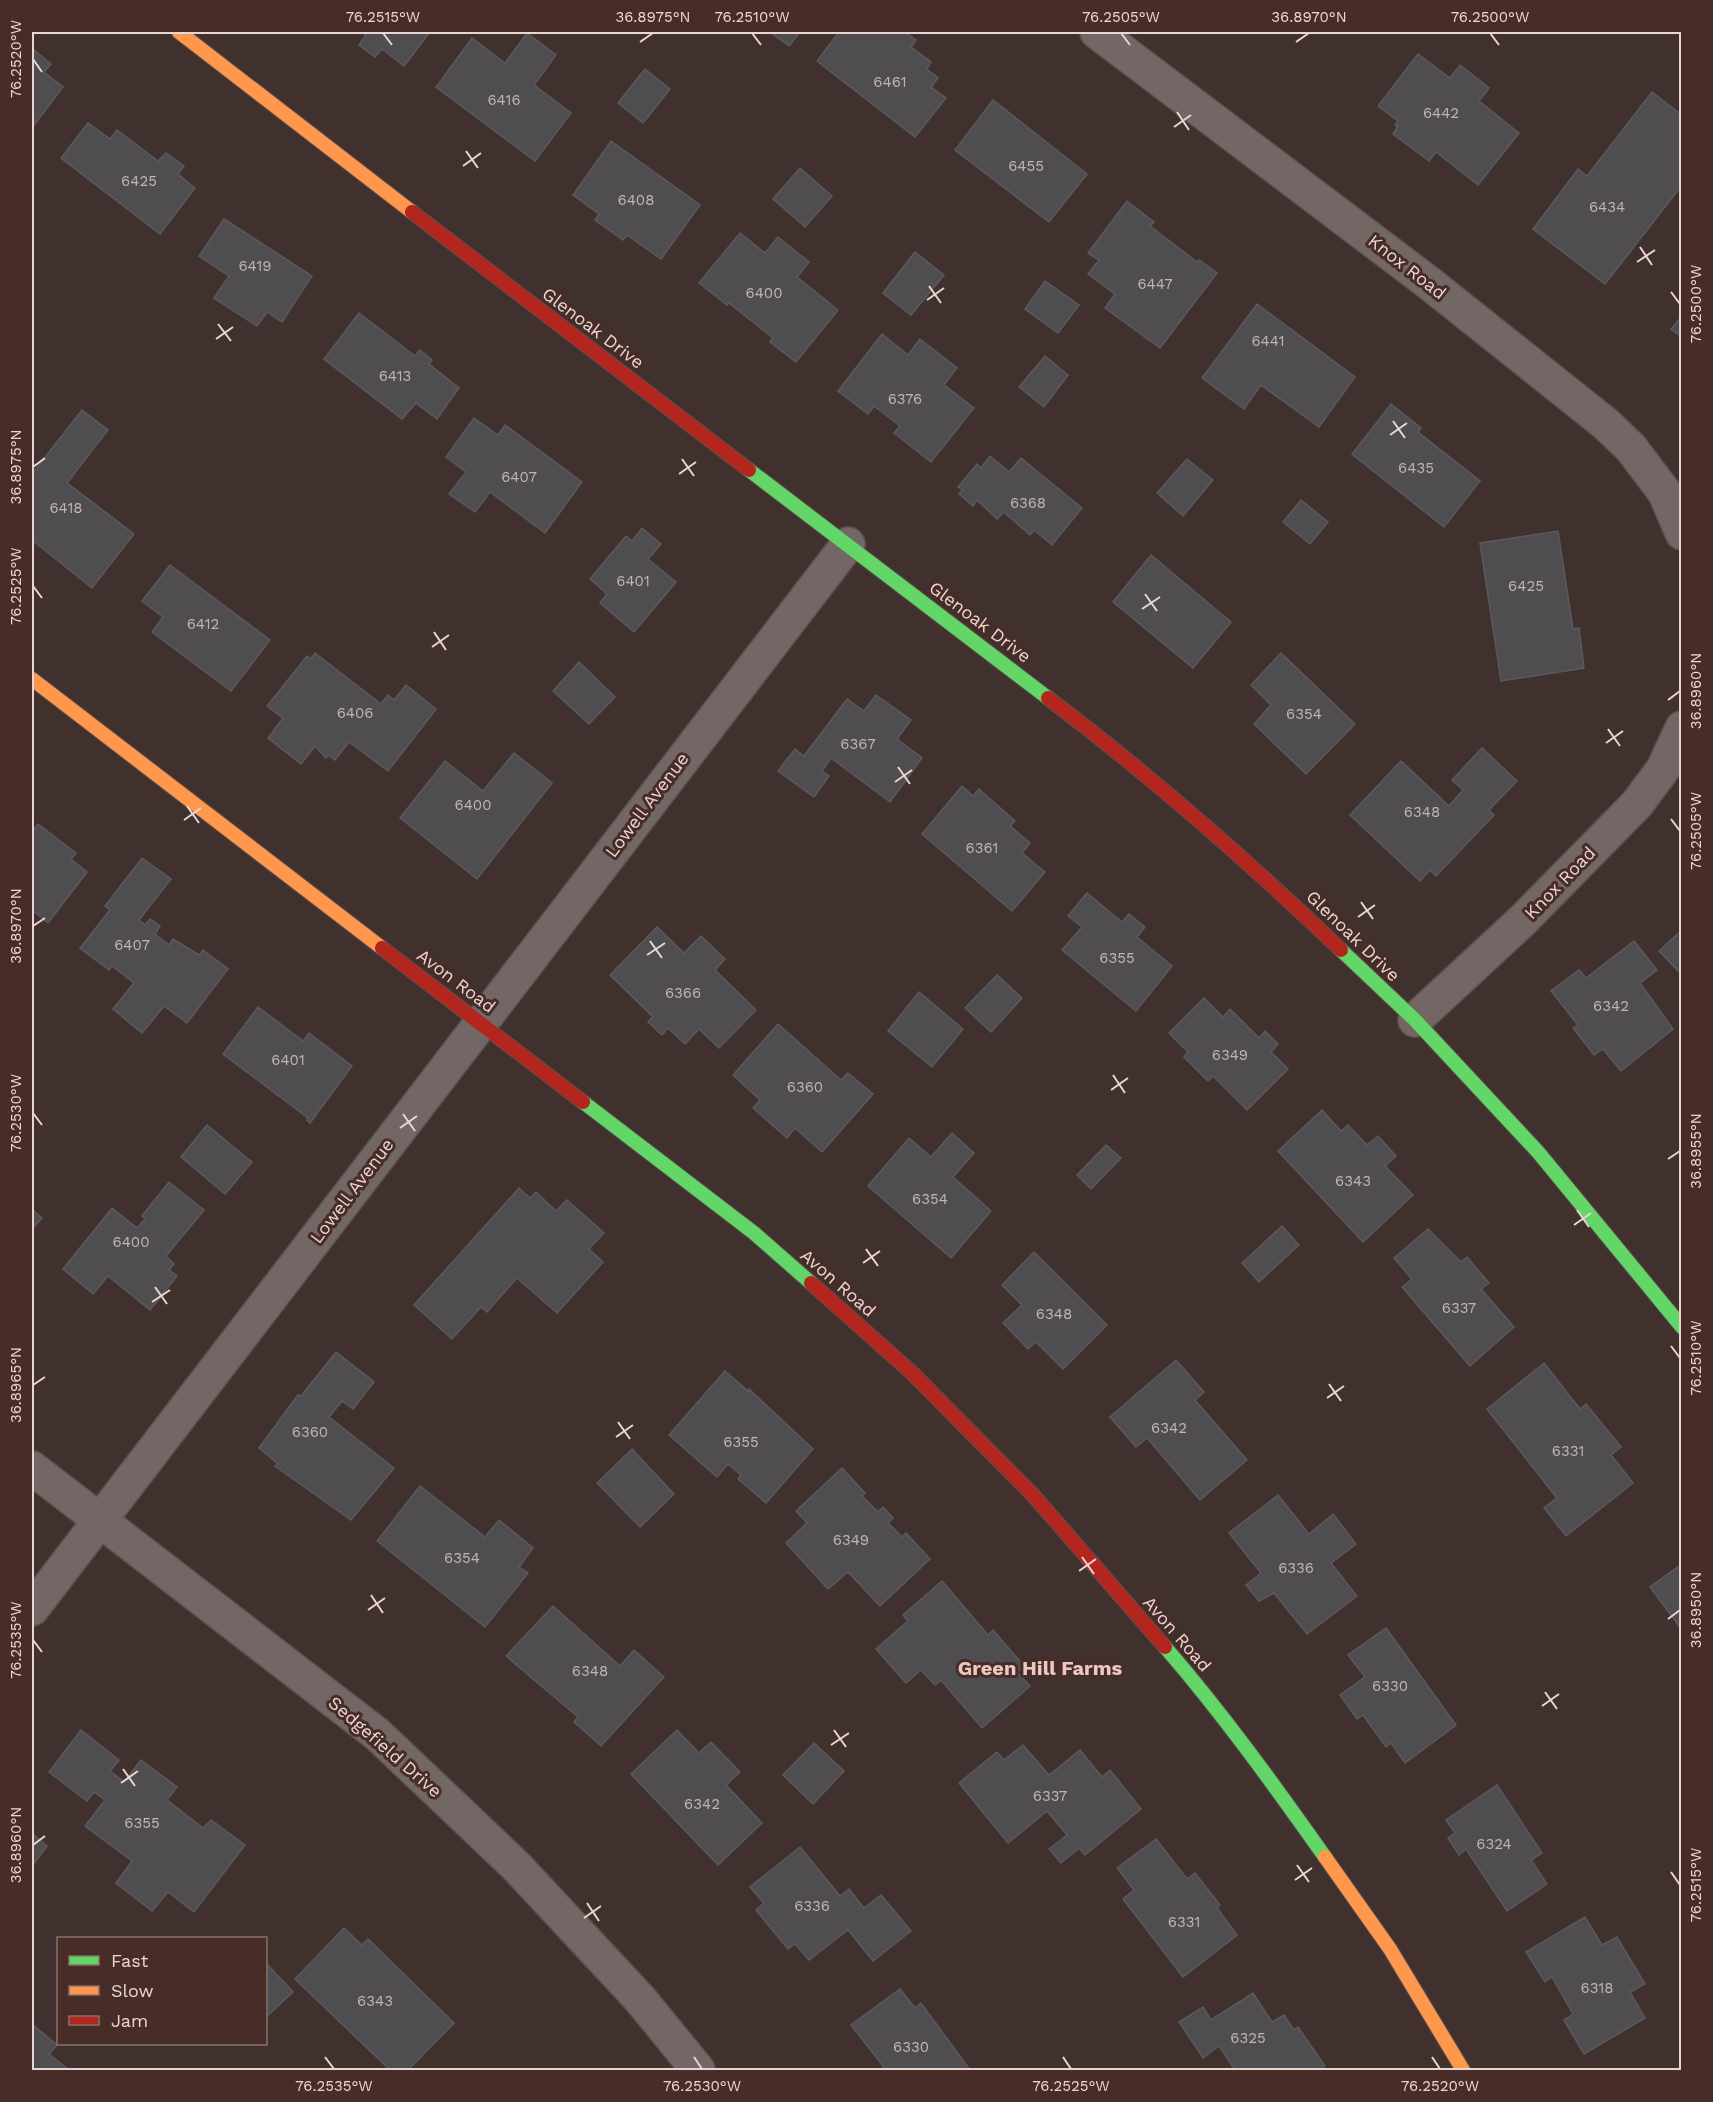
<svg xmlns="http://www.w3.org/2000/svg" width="1713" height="2102" viewBox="0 0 1713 2102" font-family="'Work Sans',sans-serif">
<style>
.building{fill:#4f4d4f;stroke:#5a5a5c;stroke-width:1.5}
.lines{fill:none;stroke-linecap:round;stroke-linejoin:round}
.street-casing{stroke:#5c4f4d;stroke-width:36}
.fast-casing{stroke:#5c4f4d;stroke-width:16}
.slow-casing{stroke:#5c4f4d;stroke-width:16}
.jam-casing{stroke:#5c4f4d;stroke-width:16}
.street{stroke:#736765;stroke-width:33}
.fast{stroke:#63d668;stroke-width:14}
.slow{stroke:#ff974d;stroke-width:14}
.jam{stroke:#b3261e;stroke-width:14}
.ticks{fill:none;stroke:#e9d6d3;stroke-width:2}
.labels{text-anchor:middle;stroke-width:6;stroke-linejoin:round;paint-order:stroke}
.number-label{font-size:15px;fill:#c2b4b2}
.street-label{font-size:18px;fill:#e9d6d3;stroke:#482c27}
.neighbourhood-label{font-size:20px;font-weight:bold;fill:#edc8c1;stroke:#482c27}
.neatline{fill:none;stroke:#e9d6d3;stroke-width:2}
.ticks-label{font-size:15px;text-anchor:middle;fill:#e9d6d3}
</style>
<rect width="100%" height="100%" fill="#40312f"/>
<g class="building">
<polygon points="361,32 430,32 404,66 382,49 375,57 359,45 366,35"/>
<polygon points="770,32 800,32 789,46"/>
<polygon points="839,32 905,32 916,40 911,47 931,62 927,69 938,78 931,87 946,98 915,137 817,61"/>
<polygon points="527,33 556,55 534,85 571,113 535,161 436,87 472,38 505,63"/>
<polygon points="33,49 51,64 44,72 63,87 32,128"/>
<polygon points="1418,54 1450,78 1460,65 1489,88 1479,101 1519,133 1478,185 1436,152 1429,161 1393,134 1398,126 1395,125 1398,121 1378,106"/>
<polygon points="645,69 670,89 643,123 618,103"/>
<polygon points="1652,92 1682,115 1682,185 1605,284 1533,229 1578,169 1587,176"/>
<polygon points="993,100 1087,174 1049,222 955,150"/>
<polygon points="88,123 110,139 117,130 158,161 166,153 184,166 178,174 195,188 160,234 61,158"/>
<polygon points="611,141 700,205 661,259 627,235 623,240 595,220 599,214 573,195"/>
<polygon points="800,168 832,196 805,227 773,199"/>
<polygon points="1127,201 1154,222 1150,226 1197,262 1199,260 1217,273 1160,348 1105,308 1115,294 1088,274 1099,260 1088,253"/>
<polygon points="224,219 312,276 282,322 267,312 257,326 214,298 229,276 199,256"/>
<polygon points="740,233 765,253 778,237 809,262 797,277 838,310 796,362 770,342 773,338 729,303 727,305 699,283"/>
<polygon points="915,252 944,275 911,315 883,293"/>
<polygon points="1045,281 1079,305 1058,333 1025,309"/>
<polygon points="1257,304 1355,377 1319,427 1261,385 1244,409 1202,378"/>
<polygon points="359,313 415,356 420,350 432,360 429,364 459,388 437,419 416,403 402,419 324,359"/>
<polygon points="1682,316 1682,337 1671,329"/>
<polygon points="882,334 908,355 920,339 957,368 944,385 974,408 931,462 894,433 900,426 874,406 868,414 838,391"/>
<polygon points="1045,356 1068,375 1044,407 1019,387"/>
<polygon points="1391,404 1421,428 1418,432 1480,481 1444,527 1352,454"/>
<polygon points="82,410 108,430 67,483 134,534 92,588 32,540 32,474"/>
<polygon points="474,418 498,435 505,425 582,482 545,533 490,492 475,512 449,494 466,472 446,457"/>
<polygon points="990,456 1009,472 1021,458 1082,508 1052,545 1034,530 1030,535 1004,512 997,519 977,500 973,506 959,494 963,490 958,487 977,464 981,468"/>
<polygon points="1187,459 1213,480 1183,516 1157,493"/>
<polygon points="1301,500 1328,522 1310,544 1283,522"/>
<polygon points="642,528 661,544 648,559 676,582 634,632 600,603 607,594 590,579 626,536 632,541"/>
<polygon points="1558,531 1573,629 1579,628 1584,668 1501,681 1480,543"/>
<polygon points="1151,555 1231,622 1193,668 1113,602"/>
<polygon points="170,565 270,640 231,691 152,632 163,617 142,601"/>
<polygon points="315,653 381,704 388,695 394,700 406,685 436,709 388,771 349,742 335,760 328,755 326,758 315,746 301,764 268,738 283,718 267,706 307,656 311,659"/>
<polygon points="1281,653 1355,724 1306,774 1254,724 1271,705 1251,685"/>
<polygon points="579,662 615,697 589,724 553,691"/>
<polygon points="876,695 911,720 897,739 922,758 890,802 831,758 822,771 829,776 814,797 778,771 795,749 804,756 847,699 864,711"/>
<polygon points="1482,748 1517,781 1489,810 1494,815 1436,876 1430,870 1420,881 1350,815 1401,761 1449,806 1463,790 1452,780"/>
<polygon points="514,753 552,783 477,879 400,818 445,761 483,791"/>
<polygon points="962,786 973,796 979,789 1015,821 1010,826 1030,843 1022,853 1045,872 1012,911 922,834"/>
<polygon points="38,824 76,853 71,859 87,872 48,923 32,910 32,832"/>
<polygon points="142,858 171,879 139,920 145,925 150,919 160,926 155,934 169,945 173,939 199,955 203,950 228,969 187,1023 164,1006 142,1033 113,1009 134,983 112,966 109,970 80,948 110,910 105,906"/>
<polygon points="1087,893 1122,922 1129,914 1145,927 1137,937 1172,966 1136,1011 1062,950 1082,927 1068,916"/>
<polygon points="657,927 684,953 701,936 725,959 715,970 756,1010 719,1048 699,1029 685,1044 668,1028 662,1035 648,1022 653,1017 610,975"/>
<polygon points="1682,930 1682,975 1659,951"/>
<polygon points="1634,941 1657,970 1640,983 1673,1029 1621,1071 1603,1049 1594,1055 1573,1028 1578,1025 1551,991 1579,970 1586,978"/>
<polygon points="997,975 1022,998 991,1032 965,1008"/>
<polygon points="919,992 963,1029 932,1067 888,1031"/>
<polygon points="1204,998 1223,1017 1230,1009 1259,1038 1265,1031 1278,1044 1271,1052 1288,1069 1247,1110 1213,1076 1208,1081 1184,1057 1188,1052 1169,1033"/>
<polygon points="258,1007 303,1041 309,1033 352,1066 310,1123 307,1120 308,1118 223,1054"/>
<polygon points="778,1024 841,1080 848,1073 873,1094 822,1152 795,1128 787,1138 753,1108 760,1100 733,1075"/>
<polygon points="1322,1110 1341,1131 1348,1125 1367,1145 1378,1136 1396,1156 1385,1166 1413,1195 1363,1242 1278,1151"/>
<polygon points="207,1125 252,1162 225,1194 181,1157"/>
<polygon points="952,1133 974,1153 953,1177 991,1211 951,1258 868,1186 909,1138 931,1157"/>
<polygon points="1106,1145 1121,1158 1091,1189 1077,1175"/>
<polygon points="169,1182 204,1210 166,1256 174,1264 169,1270 177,1276 150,1310 108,1276 93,1294 63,1269 112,1208 137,1228 145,1219 142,1216"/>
<polygon points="519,1188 530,1198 536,1192 556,1211 567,1200 604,1233 589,1249 603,1262 557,1313 517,1278 487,1312 481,1307 452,1339 414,1305"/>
<polygon points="32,1209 42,1218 32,1229"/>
<polygon points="1282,1226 1299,1245 1259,1282 1242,1263"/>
<polygon points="1428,1229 1461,1262 1467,1257 1489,1283 1481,1289 1514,1327 1470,1366 1402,1287 1412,1279 1394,1258"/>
<polygon points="1034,1252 1107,1325 1063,1369 1036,1342 1028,1349 1003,1323 1022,1305 1002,1285"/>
<polygon points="336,1352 374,1382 353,1409 342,1401 329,1417 394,1468 351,1520 275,1466 278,1464 259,1448 298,1395 301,1396"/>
<polygon points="1176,1360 1204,1392 1195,1400 1247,1460 1200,1500 1147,1438 1136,1447 1110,1417"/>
<polygon points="1544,1363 1580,1409 1586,1404 1621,1447 1611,1455 1633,1483 1566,1536 1544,1508 1557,1498 1487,1409"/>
<polygon points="725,1371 748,1391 749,1389 813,1449 766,1503 738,1479 741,1475 728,1464 717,1477 669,1435"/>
<polygon points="632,1449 674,1494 640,1527 597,1483"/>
<polygon points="842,1468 865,1493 862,1496 878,1512 883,1507 893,1518 888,1523 902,1537 906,1533 930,1559 880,1606 848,1572 828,1589 786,1543 807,1523 796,1511"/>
<polygon points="420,1486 485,1537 499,1520 533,1548 519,1567 528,1573 485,1627 377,1541"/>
<polygon points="1278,1495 1309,1534 1333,1514 1356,1544 1331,1563 1357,1596 1307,1634 1274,1593 1259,1601 1246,1585 1261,1573 1229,1533"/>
<polygon points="1682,1564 1682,1630 1650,1587"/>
<polygon points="942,1581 988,1635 993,1630 1024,1666 1017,1672 1030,1686 982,1728 941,1680 935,1685 921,1670 906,1683 876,1649 908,1621 903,1615"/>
<polygon points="553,1606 620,1666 634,1650 664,1677 601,1746 574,1722 578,1717 506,1656"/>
<polygon points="1386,1628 1456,1725 1405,1763 1391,1743 1386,1747 1363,1715 1357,1719 1340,1695 1365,1677 1348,1655"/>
<polygon points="81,1730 119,1760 110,1771 124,1782 141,1760 177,1787 167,1800 203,1828 211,1820 245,1845 194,1912 168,1892 152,1911 116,1883 132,1861 85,1826 105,1800 94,1792 87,1801 49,1772"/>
<polygon points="677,1730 699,1753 711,1742 740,1772 726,1785 762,1823 718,1865 631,1774"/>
<polygon points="814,1743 844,1771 813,1804 783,1775"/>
<polygon points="1023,1745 1049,1775 1080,1750 1102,1777 1110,1770 1141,1809 1085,1855 1079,1848 1061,1863 1049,1849 1067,1835 1047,1811 1008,1843 959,1783 997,1752 1004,1760"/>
<polygon points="1497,1785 1542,1853 1531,1860 1547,1884 1507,1911 1466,1849 1459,1855 1448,1838 1455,1833 1446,1820"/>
<polygon points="32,1833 47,1846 32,1866"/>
<polygon points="1156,1839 1187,1879 1195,1873 1220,1905 1217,1908 1237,1935 1183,1977 1123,1899 1134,1890 1117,1868"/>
<polygon points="800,1847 840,1896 849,1889 864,1908 881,1895 911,1931 873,1961 848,1930 809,1960 795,1944 788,1949 756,1910 764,1903 750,1887"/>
<polygon points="1585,1917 1602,1945 1617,1937 1645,1984 1630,1992 1645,2018 1584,2054 1564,2020 1573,2014 1552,1977 1545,1982 1526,1952"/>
<polygon points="344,1928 362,1945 368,1939 454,2023 408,2070 390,2070 295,1979"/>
<polygon points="266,1963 293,1992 266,2017"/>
<polygon points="900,1989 915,2008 921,2003 970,2070 886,2070 851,2025"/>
<polygon points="1253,1993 1272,2022 1284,2015 1294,2030 1298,2027 1325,2066 1318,2070 1235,2070 1219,2046 1203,2058 1179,2022 1203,2007 1211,2020"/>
<polygon points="32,2024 57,2045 49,2054 69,2070 32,2070"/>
</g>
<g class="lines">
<defs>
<g id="street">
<polyline points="1097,32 1429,283 1606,424 1631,448 1665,493 1682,533"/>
<polyline points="1415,1020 1523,920 1637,804 1663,769 1682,728"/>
<polyline points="32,1468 377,1734 516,1866 640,1999 698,2070"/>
<polyline points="32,1609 848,544"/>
</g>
<g id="fast">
<polyline points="749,470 1048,698"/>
<polyline points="1341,950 1415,1020 1538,1152 1682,1327"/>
<polyline points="583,1102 754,1233 811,1283"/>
<path d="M1165 1647C1223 1714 1274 1785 1325 1857"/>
</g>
<g id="slow">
<polyline points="179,32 412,212"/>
<polyline points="32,679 382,948"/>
<polyline points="1325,1857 1390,1949 1463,2070"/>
</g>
<g id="jam">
<polyline points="412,212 749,470"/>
<path d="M1048 698C1151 776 1248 861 1341 950"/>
<polyline points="382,948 583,1102"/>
<polyline points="811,1283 910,1371 1033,1495 1165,1647"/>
</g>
</defs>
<use href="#street" class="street-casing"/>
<use href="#fast" class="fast-casing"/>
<use href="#slow" class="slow-casing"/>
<use href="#jam" class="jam-casing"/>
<use href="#street" class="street"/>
<use href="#fast" class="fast"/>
<use href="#slow" class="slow"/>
<use href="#jam" class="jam"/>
</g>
<path class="ticks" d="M383 33 392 45M752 33 761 45M1121 33 1130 45M1490 33 1499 45M640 42 653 33M1296 42 1309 33M33 59 42 72M1177 112 1189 130M1174 127 1191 115M466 151 478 168M463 166 481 153M1640 247 1652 265M1637 262 1655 250M929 286 941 303M1671 292 1680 304M927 300 944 288M218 324 231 341M216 339 233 327M1393 421 1405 438M1390 435 1407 423M682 459 694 476M33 467 45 458M679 474 696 462M33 586 42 598M1145 594 1157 611M1142 609 1160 597M434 632 446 650M432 647 449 635M1668 700 1680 691M1608 729 1620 746M1606 743 1623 731M898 767 910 784M895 782 912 770M187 806 199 823M1671 819 1680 831M184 820 201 808M1361 902 1373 919M1358 917 1375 905M33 926 45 918M650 941 662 958M647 955 665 943M1113 1075 1125 1093M1111 1090 1128 1078M33 1113 42 1125M403 1114 415 1131M400 1128 417 1116M1668 1159 1680 1151M1577 1210 1589 1227M1574 1225 1591 1213M866 1249 878 1266M863 1263 880 1251M155 1287 167 1304M152 1302 170 1290M1671 1346 1680 1358M1329 1384 1341 1401M33 1385 45 1377M1327 1398 1344 1386M618 1422 630 1439M616 1437 633 1425M1082 1557 1094 1574M1079 1571 1096 1559M371 1595 383 1613M368 1610 385 1598M1668 1619 1680 1610M33 1640 42 1652M1545 1692 1557 1709M1542 1706 1559 1694M834 1730 846 1747M831 1745 849 1733M123 1769 135 1786M121 1783 138 1771M33 1845 45 1836M1297 1865 1309 1882M1671 1872 1680 1885M1295 1880 1312 1868M587 1903 599 1921M584 1918 601 1906M325 2057 334 2069M694 2057 702 2069M1063 2057 1071 2069M1432 2057 1440 2069"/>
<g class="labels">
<g class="number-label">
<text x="890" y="87">6461</text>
<text x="504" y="105">6416</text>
<text x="1441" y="118">6442</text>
<text x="1026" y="171">6455</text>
<text x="139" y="186">6425</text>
<text x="636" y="205">6408</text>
<text x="1607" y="212">6434</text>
<text x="255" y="271">6419</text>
<text x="1155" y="289">6447</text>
<text x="764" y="298">6400</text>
<text x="1268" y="346">6441</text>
<text x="395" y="381">6413</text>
<text x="905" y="404">6376</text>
<text x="1416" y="473">6435</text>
<text x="519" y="482">6407</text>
<text x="1028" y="508">6368</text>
<text x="66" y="513">6418</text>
<text x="633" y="586">6401</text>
<text x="1526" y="591">6425</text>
<text x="203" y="629">6412</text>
<text x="355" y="718">6406</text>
<text x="1304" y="719">6354</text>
<text x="858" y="749">6367</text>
<text x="473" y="810">6400</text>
<text x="1422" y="817">6348</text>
<text x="982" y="853">6361</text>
<text x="132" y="950">6407</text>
<text x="1117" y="963">6355</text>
<text x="683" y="998">6366</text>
<text x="1611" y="1011">6342</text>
<text x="1230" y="1060">6349</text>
<text x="288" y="1065">6401</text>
<text x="805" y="1092">6360</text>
<text x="1353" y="1186">6343</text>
<text x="930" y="1204">6354</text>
<text x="131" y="1247">6400</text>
<text x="1459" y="1313">6337</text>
<text x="1054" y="1319">6348</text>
<text x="1169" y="1433">6342</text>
<text x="310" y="1437">6360</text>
<text x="741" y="1447">6355</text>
<text x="1568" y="1456">6331</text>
<text x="851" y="1545">6349</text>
<text x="462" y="1563">6354</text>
<text x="1296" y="1573">6336</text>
<text x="590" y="1676">6348</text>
<text x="1390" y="1691">6330</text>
<text x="1050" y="1801">6337</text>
<text x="702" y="1809">6342</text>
<text x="142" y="1828">6355</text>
<text x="1494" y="1849">6324</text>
<text x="812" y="1911">6336</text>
<text x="1184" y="1927">6331</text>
<text x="1597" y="1993">6318</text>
<text x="375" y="2006">6343</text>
<text x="1248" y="2043">6325</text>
<text x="911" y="2052">6330</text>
</g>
<g class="street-label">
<text transform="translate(1407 267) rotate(38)" y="6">Knox Road</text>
<text transform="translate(593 328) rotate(37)" y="6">Glenoak Drive</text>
<text transform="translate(980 622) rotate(37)" y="6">Glenoak Drive</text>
<text transform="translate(647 805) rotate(-53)" y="6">Lowell Avenue</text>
<text transform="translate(1560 883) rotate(-46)" y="6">Knox Road</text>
<text transform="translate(1353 936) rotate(44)" y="6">Glenoak Drive</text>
<text transform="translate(456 981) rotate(37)" y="6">Avon Road</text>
<text transform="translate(352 1191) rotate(-53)" y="6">Lowell Avenue</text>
<text transform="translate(838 1283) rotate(41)" y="6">Avon Road</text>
<text transform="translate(1177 1634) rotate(49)" y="6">Avon Road</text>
<text transform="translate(385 1747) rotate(41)" y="6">Sedgefield Drive</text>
</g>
<g class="neighbourhood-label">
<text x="1040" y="1675">Green Hill Farms</text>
</g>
</g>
<rect width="1713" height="2102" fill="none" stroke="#482c27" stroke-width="66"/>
<rect x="57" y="1937" width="210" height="108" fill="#482c27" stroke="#88706c" stroke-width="1.5"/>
<rect x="69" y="1956" width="30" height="9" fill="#63d668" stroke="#88706c" stroke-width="1.5"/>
<text x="111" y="1967" font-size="18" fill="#e9d6d3">Fast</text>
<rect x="69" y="1986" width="30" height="9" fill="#ff974d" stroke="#88706c" stroke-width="1.5"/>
<text x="111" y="1997" font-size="18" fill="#e9d6d3">Slow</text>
<rect x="69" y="2016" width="30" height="9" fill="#b3261e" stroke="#88706c" stroke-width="1.5"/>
<text x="111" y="2027" font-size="18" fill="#e9d6d3">Jam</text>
<rect x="33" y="33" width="1647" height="2036" class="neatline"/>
<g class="ticks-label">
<text x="383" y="22">76.2515°W</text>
<text x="653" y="22">36.8975°N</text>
<text x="752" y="22">76.2510°W</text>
<text x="1121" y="22">76.2505°W</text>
<text x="1309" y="22">36.8970°N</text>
<text x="1490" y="22">76.2500°W</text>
<text transform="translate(16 59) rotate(-90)" y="5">76.2520°W</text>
<text transform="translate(1696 304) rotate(-90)" y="5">76.2500°W</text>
<text transform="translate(16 467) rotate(-90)" y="5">36.8975°N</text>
<text transform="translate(16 586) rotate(-90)" y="5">76.2525°W</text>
<text transform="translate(1696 691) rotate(-90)" y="5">36.8960°N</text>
<text transform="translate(1696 831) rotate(-90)" y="5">76.2505°W</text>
<text transform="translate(16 926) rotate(-90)" y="5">36.8970°N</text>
<text transform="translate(16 1113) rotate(-90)" y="5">76.2530°W</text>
<text transform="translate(1696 1151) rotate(-90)" y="5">36.8955°N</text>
<text transform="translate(1696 1358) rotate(-90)" y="5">76.2510°W</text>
<text transform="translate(16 1385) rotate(-90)" y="5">36.8965°N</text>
<text transform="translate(1696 1610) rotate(-90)" y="5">36.8950°N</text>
<text transform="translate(16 1640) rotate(-90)" y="5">76.2535°W</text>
<text transform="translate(16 1845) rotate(-90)" y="5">36.8960°N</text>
<text transform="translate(1696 1885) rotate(-90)" y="5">76.2515°W</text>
<text x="334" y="2091">76.2535°W</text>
<text x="702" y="2091">76.2530°W</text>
<text x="1071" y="2091">76.2525°W</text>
<text x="1440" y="2091">76.2520°W</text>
</g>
</svg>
